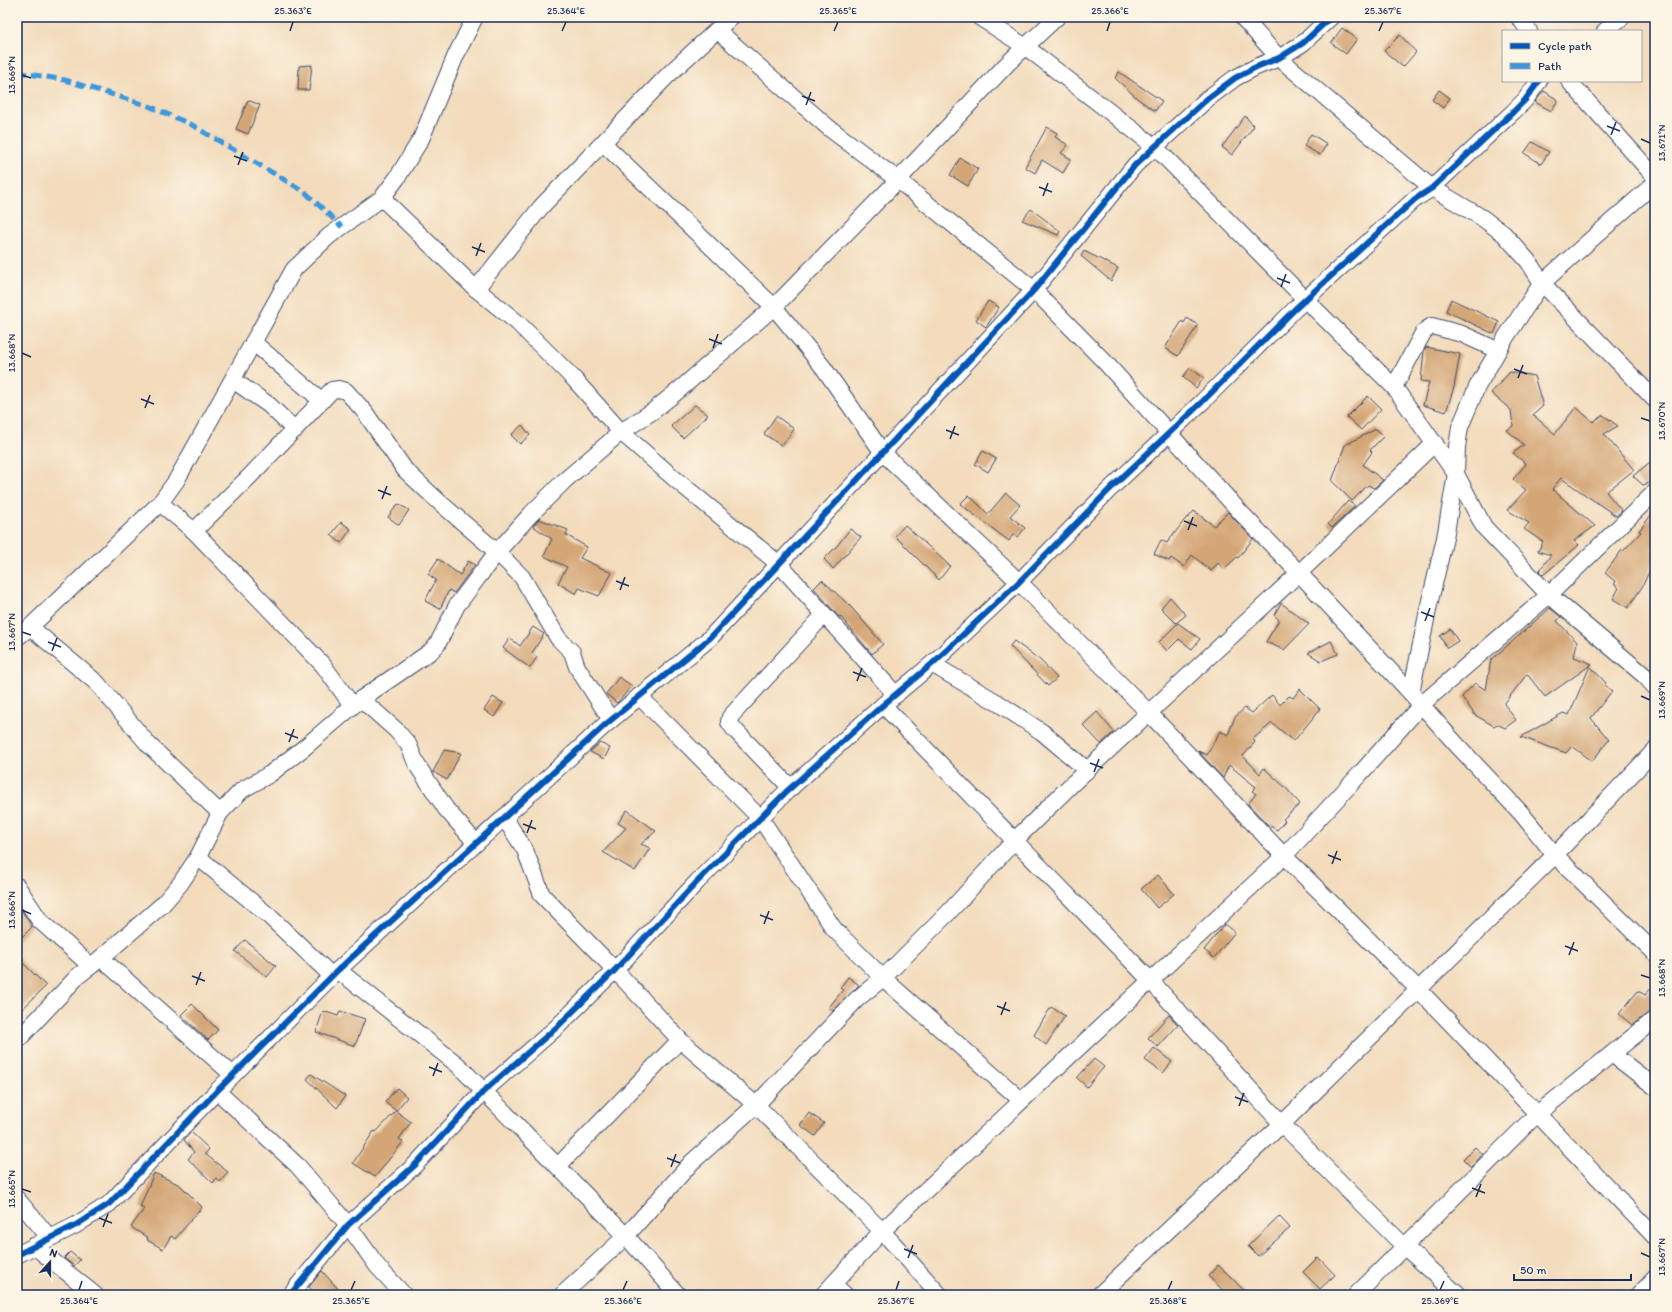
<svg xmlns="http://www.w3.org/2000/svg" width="1672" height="1312" viewBox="0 0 1672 1312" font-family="Itim,sans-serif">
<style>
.building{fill:#d4a676}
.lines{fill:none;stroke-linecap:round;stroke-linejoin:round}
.street-casing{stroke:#3b496c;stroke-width:18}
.street{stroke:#fff;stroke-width:16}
.quiet{stroke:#3a97de;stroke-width:5;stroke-dasharray:10 5;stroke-linecap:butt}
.cycleway-casing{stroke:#fcf5e5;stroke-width:8}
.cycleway{stroke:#0057b8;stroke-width:6}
.ticks{fill:none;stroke:#1b2f5e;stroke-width:1.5}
.neatline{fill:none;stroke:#1b2f5e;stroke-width:1.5}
.ticks-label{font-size:10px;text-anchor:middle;fill:#1b2f5e}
</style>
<rect width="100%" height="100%" fill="#fcf5e5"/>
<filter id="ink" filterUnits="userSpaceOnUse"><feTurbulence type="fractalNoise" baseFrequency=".025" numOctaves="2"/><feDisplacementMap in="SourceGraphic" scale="8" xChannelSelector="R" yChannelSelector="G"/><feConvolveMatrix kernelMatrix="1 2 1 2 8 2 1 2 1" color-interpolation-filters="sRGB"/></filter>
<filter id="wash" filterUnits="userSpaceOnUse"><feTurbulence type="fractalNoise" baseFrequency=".012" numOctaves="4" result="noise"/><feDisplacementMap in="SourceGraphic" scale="16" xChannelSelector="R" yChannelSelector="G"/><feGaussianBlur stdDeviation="0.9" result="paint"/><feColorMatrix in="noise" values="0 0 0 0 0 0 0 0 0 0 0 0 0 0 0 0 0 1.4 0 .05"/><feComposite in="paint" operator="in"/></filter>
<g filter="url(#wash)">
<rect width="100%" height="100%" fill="#f3dbbc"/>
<g id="blocks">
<g class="building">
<polygon points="1342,28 1357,39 1346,54 1331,43"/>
<polygon points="1400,35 1416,52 1403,67 1384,51"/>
<polygon points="312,65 309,90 298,90 299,66"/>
<polygon points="1119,72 1162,101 1155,111 1138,99 1115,78"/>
<polygon points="1439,90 1450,98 1443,108 1432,100"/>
<polygon points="1544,91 1558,100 1551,111 1535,102"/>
<polygon points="248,100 260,105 248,134 236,129"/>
<polygon points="1245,116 1254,126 1232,155 1222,147"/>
<polygon points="1047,127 1057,133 1055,137 1068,145 1061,153 1071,159 1063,173 1042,160 1035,173 1025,167"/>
<polygon points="1311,134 1327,144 1320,155 1304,146"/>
<polygon points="1532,142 1549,152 1541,164 1524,153"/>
<polygon points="960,158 978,169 968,186 950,175"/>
<polygon points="1031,209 1060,231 1058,235 1022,220"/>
<polygon points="1084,251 1118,268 1111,281 1081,256"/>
<polygon points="1451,299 1499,322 1494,334 1446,311"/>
<polygon points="988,301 999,307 986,327 976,320"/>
<polygon points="1187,318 1198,325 1178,356 1165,348 1182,321 1184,323"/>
<polygon points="1426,347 1460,354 1454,387 1446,412 1423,405 1429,382 1421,381 1424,351"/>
<polygon points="1190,368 1204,378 1196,388 1183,377"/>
<polygon points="1510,372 1534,376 1543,406 1533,415 1555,434 1576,407 1593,422 1603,415 1618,426 1604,434 1634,470 1606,492 1622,511 1616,516 1561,478 1552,489 1595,526 1574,541 1579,545 1543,575 1539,571 1551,555 1538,551 1543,542 1524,529 1529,523 1507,510 1526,490 1513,479 1526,464 1513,453 1524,445 1507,430 1513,426 1511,410 1491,393"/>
<polygon points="1368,396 1381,409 1361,430 1347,417"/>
<polygon points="695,405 708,415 683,438 671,426"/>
<polygon points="776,416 794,429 782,446 764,434"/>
<polygon points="522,425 530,435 520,444 511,435"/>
<polygon points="1376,429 1384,436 1370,450 1372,452 1363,465 1383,480 1374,488 1368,485 1352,501 1332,481 1345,445"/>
<polygon points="983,451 996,459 988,472 975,464"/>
<polygon points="1655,458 1655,481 1643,485 1633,476"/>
<polygon points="1006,493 1020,505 1010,516 1025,528 1018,537 1013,534 1009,541 960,504 969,495 988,514"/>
<polygon points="1348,501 1355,506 1332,528 1328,524"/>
<polygon points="398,504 409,510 399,525 388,517"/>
<polygon points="1655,510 1655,559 1642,587 1628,608 1613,599 1619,588 1614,584 1616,582 1605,573 1622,550 1623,551 1641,532 1639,531"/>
<polygon points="1194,511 1214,526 1228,512 1253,539 1238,558 1237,557 1224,569 1218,563 1211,571 1192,555 1184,567 1171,558 1169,561 1154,554 1161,540 1167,543 1187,517 1188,518"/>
<polygon points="539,519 568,530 566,535 587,547 580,558 612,573 599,596 579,588 576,594 558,583 567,567 544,556 552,539 533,526"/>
<polygon points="341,522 351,529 341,543 331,535"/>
<polygon points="905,525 950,566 939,580 895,536"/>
<polygon points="850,529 861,537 833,569 824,559 837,546"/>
<polygon points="438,559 460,575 468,561 475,565 454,593 449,590 440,609 425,601 436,580 428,574"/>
<polygon points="822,580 850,606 883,644 872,654 840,616 839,617 814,588"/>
<polygon points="1170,597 1186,615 1176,623 1161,608"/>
<polygon points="1281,603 1309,624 1284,650 1266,642 1279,620 1274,615"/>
<polygon points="1550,608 1561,617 1557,621 1577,642 1574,657 1592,664 1545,697 1527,674 1504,704 1516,720 1505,728 1497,724 1494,726 1475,715 1462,697 1475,683 1486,690 1491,660"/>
<polygon points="1178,623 1200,639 1192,649 1179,639 1167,651 1159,642"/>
<polygon points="533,627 544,634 532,653 537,657 530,668 503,648 510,638 520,646"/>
<polygon points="1450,629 1458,641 1447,648 1440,636"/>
<polygon points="1014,641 1040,660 1057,678 1048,686 1010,646"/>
<polygon points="1331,641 1338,654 1321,661 1308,653"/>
<polygon points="1590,666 1606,683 1604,685 1612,691 1591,718 1609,740 1592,761 1572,746 1566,753 1521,737 1563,713 1569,715"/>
<polygon points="619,677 632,686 617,703 606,694"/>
<polygon points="1300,689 1320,709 1294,741 1272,723 1253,739 1255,742 1243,756 1260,774 1264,768 1286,788 1300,804 1283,819 1285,821 1277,830 1267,824 1248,804 1256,794 1252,791 1256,787 1229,765 1223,778 1198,751 1207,755 1220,731 1228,735 1235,717 1245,708 1252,713 1272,695 1280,705 1289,696 1293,698"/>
<polygon points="493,697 503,703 494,717 484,710"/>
<polygon points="1097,712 1114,732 1101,744 1083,725"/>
<polygon points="600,743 610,748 604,759 590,752"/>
<polygon points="444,750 461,753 447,780 433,772"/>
<polygon points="627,810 656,831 641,844 650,848 635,871 603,852 626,828 618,823"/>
<polygon points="1158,875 1174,894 1157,908 1141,889"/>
<polygon points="17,903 32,927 17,942"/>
<polygon points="1225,924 1235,932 1214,958 1204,950"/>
<polygon points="245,940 276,966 267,977 235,951"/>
<polygon points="17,957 46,986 17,1014"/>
<polygon points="848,977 859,985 833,1011 829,1007 843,990 840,988"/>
<polygon points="1655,984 1655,1006 1651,1011 1632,1025 1619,1014 1638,991 1645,995"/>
<polygon points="192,1004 218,1030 208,1040 181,1015"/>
<polygon points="1051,1007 1065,1016 1046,1045 1034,1035"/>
<polygon points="323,1011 338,1016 340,1011 365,1019 355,1046 316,1032"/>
<polygon points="1169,1015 1178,1025 1158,1047 1148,1038"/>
<polygon points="1154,1048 1172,1062 1163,1073 1145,1060"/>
<polygon points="1094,1059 1104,1067 1087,1087 1077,1078"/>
<polygon points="311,1074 345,1096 337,1108 307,1079"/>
<polygon points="397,1088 407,1097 396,1111 411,1122 399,1139 403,1142 375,1177 353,1163 374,1131 376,1132 396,1111 385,1102"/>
<polygon points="809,1113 824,1123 815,1136 800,1125"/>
<polygon points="191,1132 209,1149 205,1154 228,1172 220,1182 216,1178 213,1183 188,1159 194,1152 184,1140"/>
<polygon points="1475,1147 1483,1154 1471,1167 1463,1159"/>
<polygon points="154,1173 180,1185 202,1207 175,1239 171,1236 163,1249 147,1240 148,1238 131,1227 144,1209 140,1207"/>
<polygon points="1279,1216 1290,1228 1258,1256 1248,1246"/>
<polygon points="70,1252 80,1260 74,1266 64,1258"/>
<polygon points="1318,1257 1335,1275 1320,1289 1303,1272"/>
<polygon points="1218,1265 1231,1277 1248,1295 1228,1295 1208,1276"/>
<polygon points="322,1271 339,1290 314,1292 309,1287"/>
</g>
</g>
</g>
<g filter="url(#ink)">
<use href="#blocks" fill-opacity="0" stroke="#3b496c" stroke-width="1"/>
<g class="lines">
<defs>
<g id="street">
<polyline points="979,17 1026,47 1155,147 1306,300 1394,387 1456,474 1484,527 1549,595 1645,676 1655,687"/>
<polyline points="1242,17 1279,58 1432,188 1481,217 1504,234 1528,261 1542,283 1655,400"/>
<polyline points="1519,17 1529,31"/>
<polyline points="717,30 829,128 898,180 1034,290 1104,361 1242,514 1299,573 1411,693"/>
<polyline points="1605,31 1622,17"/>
<polyline points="1569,81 1655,177"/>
<polyline points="603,143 774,307 823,367 883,453 1019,582 1149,713 1284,856 1418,989 1655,1237"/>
<polyline points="1655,183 1542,283 1506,337 1477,387 1460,427 1457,447 1456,474 1445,538 1429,605 1411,693 1456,744 1521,813 1555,855 1655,953"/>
<polyline points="382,198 476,289 518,323 574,379 621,432 675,479 780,565 896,695"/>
<polyline points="476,289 541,207 669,74 731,17"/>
<polyline points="253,342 322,401"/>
<polyline points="233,380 269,405 295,430"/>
<polyline points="1394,387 1423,333 1427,329 1432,326 1462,334 1497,350"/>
<polyline points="160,503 194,531 323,665 352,705"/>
<polyline points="194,531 250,476 332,390 339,389 346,391 364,411 405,470 438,501 497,552 522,577 558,638 572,652 577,667 611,720"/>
<polyline points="30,627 97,683 148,744 220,813"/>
<polyline points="17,638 30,627 160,503 176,481 294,269 329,236 382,198 397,178 421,139 456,55 475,17"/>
<polyline points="932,664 998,703 1042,732 1087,770"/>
<polyline points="639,696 761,819 834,929 883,978 1021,1100"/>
<polyline points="361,699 396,730 408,744 417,765 446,809 476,843"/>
<polyline points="883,705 1150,980 1282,1124 1405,1247 1458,1295"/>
<polyline points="791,788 734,729 729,722 730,717 824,615"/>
<polyline points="504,817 525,850 542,895 615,970 680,1040 756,1105 882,1231 940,1295"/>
<polyline points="198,857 269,916 332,976"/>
<polyline points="17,886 40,921 91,966"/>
<polyline points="101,958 233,1075"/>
<polyline points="338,970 458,1065 626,1236 678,1295"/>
<polyline points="17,1041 78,976 101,958 162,905 180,884 198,857 220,813 242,790 270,774 305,747 361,699 430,652 437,645 457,605 464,596 497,552 531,514 564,481 621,432 653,411 679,390 774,307 898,180 1007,64 1057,17"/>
<polyline points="1612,1054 1655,1087"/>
<polyline points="217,1091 298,1166 348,1225 378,1267 404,1295"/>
<polyline points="558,1166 680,1040"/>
<polyline points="17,1199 50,1238"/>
<polyline points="34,1246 95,1295"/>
<polyline points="17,1255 76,1225 109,1204 217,1091 338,970 605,725 710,638 1034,290 1135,165 1207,99 1235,78 1256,67 1279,58 1303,43 1331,17"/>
<polyline points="833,1284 845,1295"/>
<polyline points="290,1295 348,1225 414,1166 484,1091 557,1027 615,970 697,882 786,792 883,705 932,664 1019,582 1109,490 1202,402 1295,309 1415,199 1432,188 1513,112 1525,100 1539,81"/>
<polyline points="562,1295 626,1236 692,1162 756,1105 857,999 883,978 949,912 1015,840 1071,785 1299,573 1435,443"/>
<polyline points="823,1295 882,1231 1284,856 1360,774 1422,704 1549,595 1655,492"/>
<polyline points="1099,1295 1282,1124 1555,855 1655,750"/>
<polyline points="1356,1295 1536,1115 1655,1019"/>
<polyline points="1639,1295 1655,1278"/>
</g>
</defs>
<use href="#street" class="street-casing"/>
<use href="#street" class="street"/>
<polyline class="quiet" points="17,72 65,80 149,106 192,125 305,192 342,227"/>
<defs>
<g id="cycleway">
<polyline points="17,1255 76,1225 109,1204 217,1091 338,970 605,725 710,638 1034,290 1135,165 1207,99 1235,78 1256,67 1279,58 1303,43 1331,17"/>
<polyline points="290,1295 348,1225 414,1166 484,1091 557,1027 615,970 697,882 786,792 883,705 932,664 1019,582 1109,490 1202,402 1295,309 1415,199 1432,188 1513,112 1525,100 1539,81"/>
</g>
</defs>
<use href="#cycleway" class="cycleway-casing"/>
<use href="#cycleway" class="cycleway"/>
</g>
</g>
<path class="ticks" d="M290 31 293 22M562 31 566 22M834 31 838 22M1107 31 1110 22M1379 31 1383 22M22 75 31 78M802 96 815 101M806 105 811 92M1607 126 1620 131M1611 135 1616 122M1641 139 1650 143M234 156 247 161M238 165 243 152M1039 187 1052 192M1043 196 1048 183M472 247 485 252M476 256 481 243M1277 278 1290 283M1281 287 1286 274M709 339 722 344M713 348 718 334M22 353 31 357M1514 369 1527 374M1518 378 1523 365M141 399 154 404M145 408 150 395M1641 418 1650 421M946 430 959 435M950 439 955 426M378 490 391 495M382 499 387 486M1184 521 1197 526M1188 530 1193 517M616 581 629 586M620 590 625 577M1421 612 1434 617M1425 621 1430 608M22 632 31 635M48 642 61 647M52 651 57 638M853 672 866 677M857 681 862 668M1641 696 1650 700M285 733 298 738M289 742 294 729M1090 763 1103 768M1094 772 1099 759M523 824 536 829M527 833 532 820M1328 855 1341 860M1332 864 1337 851M22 910 31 914M760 915 773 920M764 924 769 911M1565 946 1578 951M1569 955 1574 942M1641 975 1650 978M192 976 205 981M196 985 201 972M997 1006 1010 1011M1001 1015 1006 1002M429 1067 442 1072M433 1076 438 1063M1235 1097 1248 1102M1239 1106 1244 1093M667 1158 680 1163M671 1167 676 1154M1472 1188 1485 1193M22 1189 31 1192M1476 1197 1481 1184M99 1218 112 1223M103 1227 108 1214M904 1249 917 1254M1641 1253 1650 1257M908 1258 913 1245M79 1290 82 1281M351 1290 355 1281M623 1290 627 1281M896 1290 899 1281M1168 1290 1172 1281M1440 1290 1444 1281"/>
<rect width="1672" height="1312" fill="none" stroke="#fcf5e5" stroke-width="44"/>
<rect x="1502" y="30" width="140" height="52" fill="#fcf5e5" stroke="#a2a6af"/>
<rect x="1510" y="43" width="20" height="6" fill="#0057b8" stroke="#a2a6af"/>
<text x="1538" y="50" font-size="12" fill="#1b2f5e">Cycle path</text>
<rect x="1510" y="63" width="20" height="6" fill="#3a97de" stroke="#a2a6af"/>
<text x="1538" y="70" font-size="12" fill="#1b2f5e">Path</text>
<g transform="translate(50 1262) rotate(21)" stroke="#fcf5e5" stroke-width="3" paint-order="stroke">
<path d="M0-3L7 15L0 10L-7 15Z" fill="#1b2f5e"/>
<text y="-6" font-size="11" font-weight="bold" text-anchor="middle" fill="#1b2f5e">N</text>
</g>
<path d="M1514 1274v6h117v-6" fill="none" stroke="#1b2f5e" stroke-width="2"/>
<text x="1520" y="1274" font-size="12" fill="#1b2f5e" stroke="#fcf5e5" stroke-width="3" paint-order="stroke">50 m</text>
<rect x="22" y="22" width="1628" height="1268" class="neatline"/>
<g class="ticks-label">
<text x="293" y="14">25.363°E</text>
<text x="566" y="14">25.364°E</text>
<text x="838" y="14">25.365°E</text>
<text x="1110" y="14">25.366°E</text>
<text x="1383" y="14">25.367°E</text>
<text transform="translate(11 75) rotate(-90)" y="4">13.669°N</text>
<text transform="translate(1661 143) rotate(-90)" y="4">13.671°N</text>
<text transform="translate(11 353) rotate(-90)" y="4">13.668°N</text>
<text transform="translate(1661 421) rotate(-90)" y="4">13.670°N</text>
<text transform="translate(11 632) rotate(-90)" y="4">13.667°N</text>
<text transform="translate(1661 700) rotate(-90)" y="4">13.669°N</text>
<text transform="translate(11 910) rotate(-90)" y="4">13.666°N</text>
<text transform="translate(1661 978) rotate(-90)" y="4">13.668°N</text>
<text transform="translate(11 1189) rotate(-90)" y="4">13.665°N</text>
<text transform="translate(1661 1257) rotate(-90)" y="4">13.667°N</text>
<text x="79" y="1304">25.364°E</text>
<text x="351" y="1304">25.365°E</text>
<text x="623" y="1304">25.366°E</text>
<text x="896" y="1304">25.367°E</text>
<text x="1168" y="1304">25.368°E</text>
<text x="1440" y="1304">25.369°E</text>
</g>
</svg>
